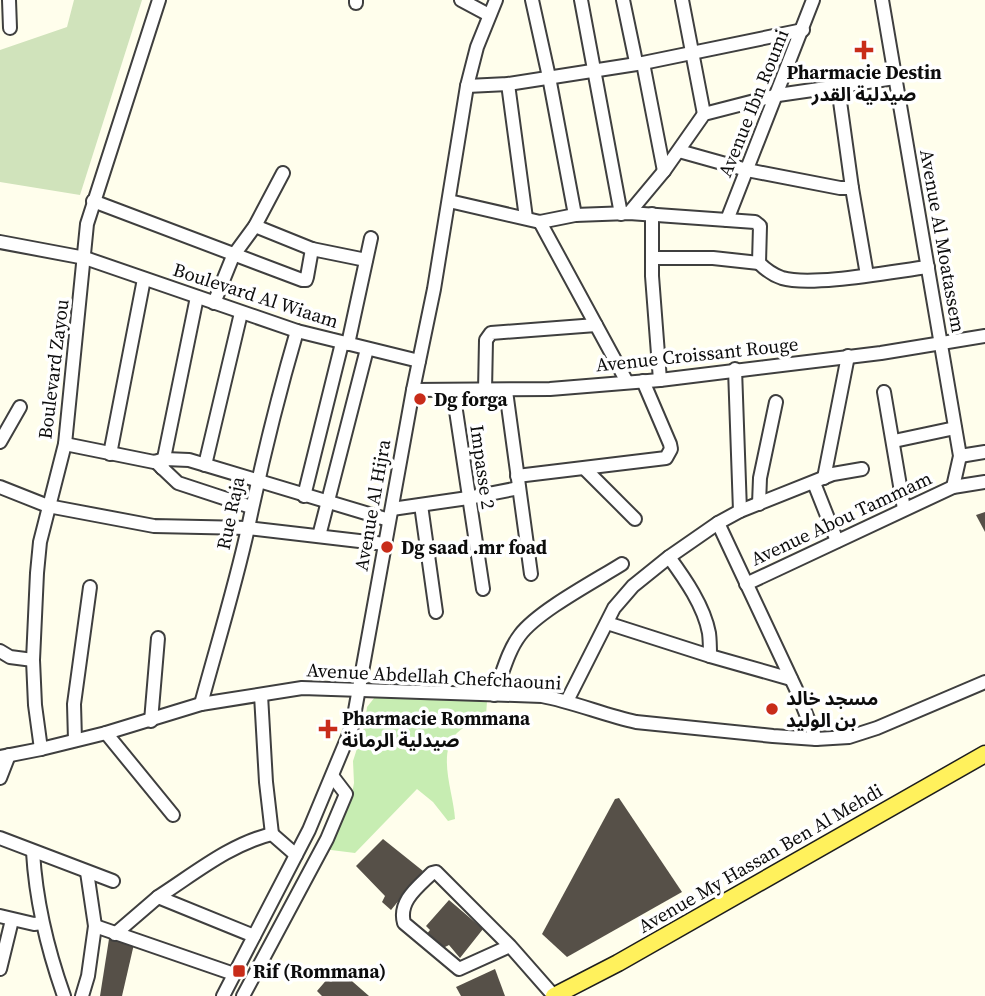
<svg xmlns="http://www.w3.org/2000/svg" width="985" height="996" viewBox="0 0 985 996" font-family="'Source Serif 4','Noto Sans Arabic',serif">
<style>
.green{fill:#c7edb2}
.cemetery{fill:#d0e3bb}
.building{fill:#565048}
.lines{fill:none;stroke-linecap:round;stroke-linejoin:round}
.minor-casing{stroke:#3f3f3f;stroke-width:16}
.major-casing{stroke:#1d1d1d;stroke-width:19}
.minor{stroke:#fff;stroke-width:12}
.major{stroke:#fff15c;stroke-width:16}
.poi-dot{fill:#c82c19;stroke:#fff;stroke-width:2.5}
.labels{text-anchor:middle;stroke-width:7;stroke-linejoin:round;paint-order:stroke}
.poi-label{font-size:19px;font-weight:bold;fill:#0c0c0c;stroke:#fff;text-anchor:start}
.street-label{font-size:19px;fill:#0c0c0c;stroke:#fff}
</style>
<rect width="100%" height="100%" fill="#fffeec"/>
<path class="green" d="M375 697 487 701 486 716C477 721 464 726 457 733 436 753 454 794 455 819L448 821 433 802 417 789 355 853 323 849 352 794 354 783 353 761 365 724 367 707Z"/>
<polygon class="cemetery" points="74,0 142,0 80,195 0,182 0,50 67,27"/>
<g class="building">
<polygon points="985,512 985,532 976,515"/>
<polygon points="619,798 682,892 567,957 542,934 615,799"/>
<polygon points="383,839 423,871 391,910 382,902 385,896 356,866"/>
<polygon points="449,900 483,929 460,958 449,945 443,948 426,935 430,930 426,926"/>
<polygon points="109,939 134,944 122,996 100,996"/>
<polygon points="495,969 505,996 461,996 456,987"/>
<polygon points="345,975 369,996 322,996 317,991 329,977 338,981"/>
</g>
<g class="lines">
<defs>
<g id="minor">
<polyline points="9,0 10,28"/>
<polyline points="356,0 356,3"/>
<polyline points="461,0 489,15"/>
<polyline points="532,0 549,77 575,215"/>
<polyline points="581,0 621,214"/>
<polyline points="623,0 636,62"/>
<polyline points="682,0 704,114"/>
<polyline points="882,0 960,456 953,487"/>
<polyline points="643,63 664,171"/>
<polyline points="508,84 526,218"/>
<polyline points="467,86 508,84 643,63 803,30"/>
<polyline points="838,87 852,188 867,275"/>
<polyline points="679,151 747,170 840,188 852,188"/>
<polyline points="93,201 302,280 306,280 307,277 312,249"/>
<path d="M449 201 540 222 575 215 629 213 755 222 760 226 759 263C765 269 773 275 782 278 812 287 895 271 928 267"/>
<polyline points="629,213 664,171 704,114 778,95 895,78"/>
<polyline points="652,214 652,276 660,380"/>
<polyline points="727,220 813,0"/>
<polyline points="540,222 627,382"/>
<polyline points="255,226 312,249 366,260"/>
<polyline points="0,242 85,258 297,331 419,361"/>
<polyline points="652,258 713,258 759,263"/>
<polyline points="214,303 233,256 255,226 283,173"/>
<polyline points="348,344 371,238"/>
<polyline points="735,369 740,511"/>
<polyline points="413,390 550,389 660,380 881,353 985,336"/>
<polyline points="453,391 483,589"/>
<polyline points="485,391 486,340 491,333 596,325"/>
<polyline points="506,391 531,574"/>
<polyline points="884,392 904,509"/>
<polyline points="894,441 955,428"/>
<polyline points="0,442 20,407"/>
<polyline points="65,444 154,462 165,459 189,460 389,520"/>
<polyline points="110,454 144,279"/>
<polyline points="960,456 985,452"/>
<polyline points="158,464 178,483 251,507"/>
<polyline points="205,465 241,313"/>
<polyline points="162,468 197,297"/>
<polyline points="585,469 635,519"/>
<polyline points="517,476 666,458 671,449 670,444 643,381"/>
<polyline points="824,478 848,356"/>
<polyline points="814,483 837,541"/>
<polyline points="0,487 48,506 154,526 248,528 385,544"/>
<polyline points="304,496 342,343"/>
<polyline points="759,504 760,478 776,402"/>
<polyline points="421,505 436,612"/>
<polyline points="392,509 468,498 519,488"/>
<polyline points="718,523 796,689 816,739"/>
<polyline points="319,536 367,349"/>
<path d="M669 557C685 579 704 606 709 633 710 641 710 649 710 656"/>
<polyline points="746,584 953,487 985,482"/>
<polyline points="607,623 710,656 791,679"/>
<polyline points="0,651 10,657 33,660"/>
<polyline points="261,695 266,782 272,834"/>
<path d="M494 695C502 676 507 652 520 635 538 611 595 581 622 564"/>
<polyline points="567,701 614,608 633,586 669,557 718,523 740,511 833,474 862,469"/>
<path d="M201 704C217 645 235 587 248 528 262 461 278 396 297 331"/>
<polyline points="151,721 158,638"/>
<polyline points="106,733 173,815"/>
<polyline points="75,740 74,704 90,587"/>
<polyline points="41,749 35,705 33,660 37,573 40,542 65,444 87,224 159,0"/>
<path d="M0 757 41 749 106 733 201 704 302 688 542 696C574 702 604 715 636 722L773 736 816 739 849 737 877 728 985 682"/>
<polyline points="0,778 9,755"/>
<polyline points="0,838 113,881"/>
<path d="M33 852C36 903 47 948 64 996"/>
<path d="M158 897C194 874 230 844 272 834L296 855"/>
<polyline points="0,916 34,924 42,923"/>
<polyline points="95,926 234,974"/>
<polyline points="115,934 158,897 254,936"/>
<path d="M510 946 459 969 404 923C398 901 418 887 432 873L436 872 510 946 554 996"/>
<polyline points="0,969 12,920"/>
<polyline points="82,996 88,976 95,926 87,872"/>
<polyline points="223,996 309,830 352,727 413,390 434,289 467,86 477,47 496,0"/>
<polyline points="243,996 327,839 346,794 333,777"/>
</g>
<polyline id="major" points="554,996 618,963 985,754"/>
</defs>
<use href="#minor" class="minor-casing"/>
<use href="#major" class="major-casing"/>
<use href="#minor" class="minor"/>
<use href="#major" class="major"/>
</g>
<g class="poi-dot">
<path d="M860.5 39.5h7v7h7v7h-7v7h-7v-7h-7v-7h7z"/>
<circle cx="420" cy="399" r="7"/>
<circle cx="387" cy="547" r="7"/>
<circle cx="772" cy="709" r="7"/>
<path d="M324.5 718.5h7v7h7v7h-7v7h-7v-7h-7v-7h7z"/>
<rect x="232" y="964" width="14" height="14" rx="3.5"/>
</g>
<g class="labels">
<g class="poi-label">
<text x="864" y="79" text-anchor="middle">Pharmacie Destin<tspan x="864" dy="22">صيدلية القدر</tspan></text>
<text x="434" y="406">Dg forga</text>
<text x="401" y="554">Dg saad .mr foad</text>
<text x="786" y="705">مسجد خالد<tspan x="786" dy="22">بن الوليد</tspan></text>
<text x="342" y="725">Pharmacie Rommana<tspan x="342" dy="22">صيدلية الرمانة</tspan></text>
<text x="253" y="978">Rif (Rommana)</text>
</g>
<g class="street-label">
<text transform="translate(753 103) rotate(-68)" y="7">Avenue Ibn Roumi</text>
<text transform="translate(943 241) rotate(80)" y="7">Avenue Al Moatassem</text>
<text transform="translate(256 295) rotate(18)" y="7">Boulevard Al Wiaam</text>
<text transform="translate(697 354) rotate(-6)" y="7">Avenue Croissant Rouge</text>
<text transform="translate(53 369) rotate(-83)" y="7">Boulevard Zayou</text>
<text transform="translate(483 467) rotate(82)" y="7">Impasse 2</text>
<text transform="translate(372 505) rotate(-80)" y="7">Avenue Al Hijra</text>
<text transform="translate(230 513) rotate(-78)" y="7">Rue Raja</text>
<text transform="translate(841 518) rotate(-25)" y="7">Avenue Abou Tammam</text>
<text transform="translate(434 676) rotate(3)" y="7">Avenue Abdellah Chefchaouni</text>
<text transform="translate(760 858) rotate(-30)" y="7">Avenue My Hassan Ben Al Mehdi</text>
</g>
</g>
</svg>
